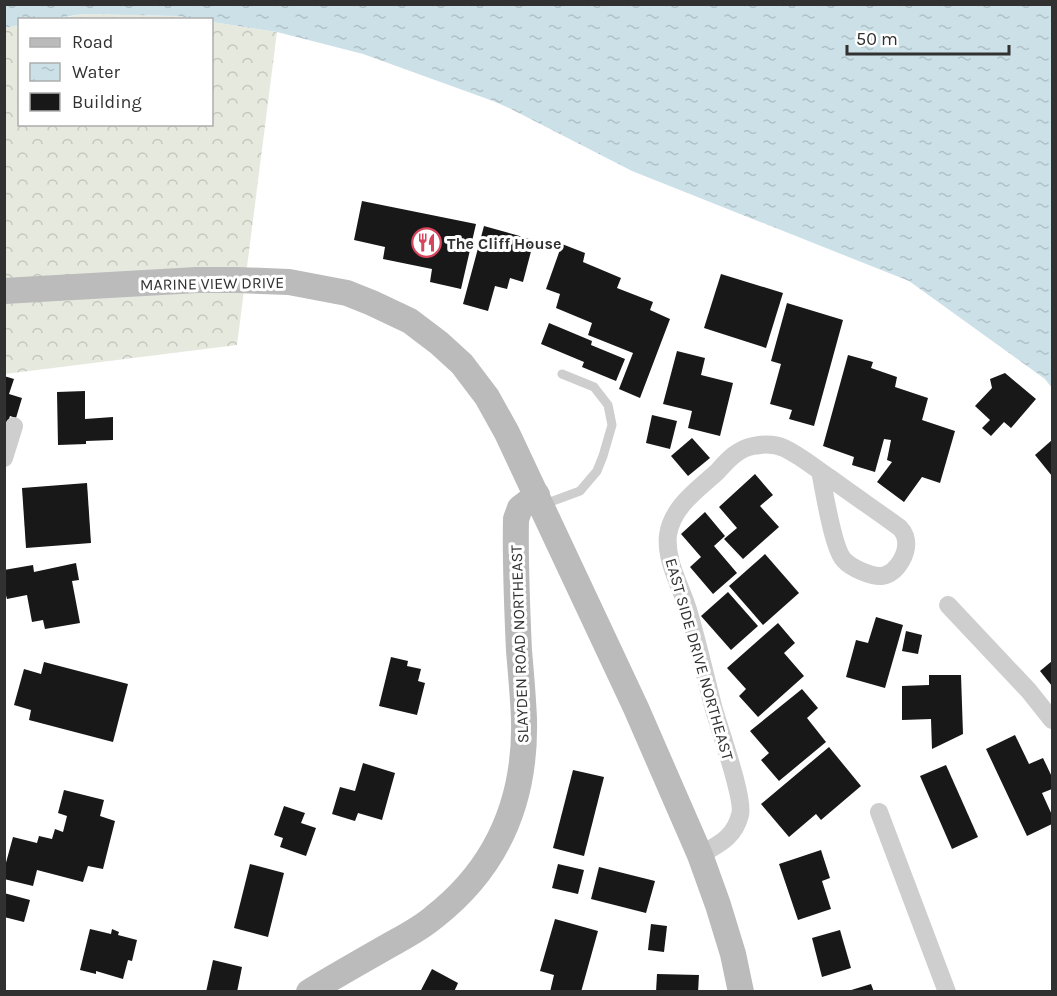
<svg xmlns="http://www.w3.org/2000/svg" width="1057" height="996" viewBox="0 0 1057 996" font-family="Karla,sans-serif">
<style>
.forest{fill:url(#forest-crowns)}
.water{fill:url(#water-ripples)}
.building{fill:#181818}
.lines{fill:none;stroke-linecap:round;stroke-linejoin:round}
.lane{stroke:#cecece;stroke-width:9}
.street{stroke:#cecece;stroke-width:18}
.secondary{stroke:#bbb;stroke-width:26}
.labels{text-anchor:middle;stroke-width:6;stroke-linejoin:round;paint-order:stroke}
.poi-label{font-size:16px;font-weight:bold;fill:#313131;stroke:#fff;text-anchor:start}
.street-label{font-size:16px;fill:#313131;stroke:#fff}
</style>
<defs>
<pattern id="forest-crowns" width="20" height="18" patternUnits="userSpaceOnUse" patternTransform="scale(1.5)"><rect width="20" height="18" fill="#e5e9de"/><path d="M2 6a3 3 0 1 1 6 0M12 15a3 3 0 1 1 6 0" fill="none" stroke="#c5c8bf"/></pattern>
<pattern id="water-ripples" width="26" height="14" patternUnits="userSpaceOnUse" patternTransform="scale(1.5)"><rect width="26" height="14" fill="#cce0e8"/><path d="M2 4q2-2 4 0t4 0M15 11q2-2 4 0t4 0" fill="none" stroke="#b0c1c7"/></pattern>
</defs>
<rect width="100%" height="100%" fill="#fff"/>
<g class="forest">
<polygon points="83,14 177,16 197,19 52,20"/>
<polygon points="212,22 277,32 237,345 5,374 4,28 19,25 20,124 212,124"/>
</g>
<polygon class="water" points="5,4 1052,5 1052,388 1045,379 909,281 632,171 511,109 493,101 363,54 277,32 212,22 212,20 197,19 177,16 83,14 52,19 20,20 19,25 5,28"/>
<g class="building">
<polygon points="362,201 476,224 461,289 430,282 432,269 383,259 385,247 354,240"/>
<polygon points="484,226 534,240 523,282 510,278 507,289 495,286 488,311 463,304"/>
<polygon points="562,244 585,253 583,262 621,278 617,288 653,302 650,310 670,319 640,398 619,389 633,353 588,335 592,323 556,308 560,294 546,289"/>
<polygon points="721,274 783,293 766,348 704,328"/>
<polygon points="787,303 843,320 814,426 789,419 792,410 770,404 781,364 771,361"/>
<polygon points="549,323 592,341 591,345 625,359 616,381 582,367 584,362 541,344"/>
<polygon points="677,351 705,358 701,375 733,383 720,436 688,428 692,411 663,404"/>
<polygon points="848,355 873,362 871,368 897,377 895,387 928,398 922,420 955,431 940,483 922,477 904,502 877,482 892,462 887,460 891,440 884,439 875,472 852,465 854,457 823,446"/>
<polygon points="1005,373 1036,399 1011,428 1004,422 991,436 982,428 990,420 975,406 992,388 990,379"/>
<polygon points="4,376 14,379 9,394 22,398 16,418 10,416 5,431"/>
<polygon points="85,391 85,419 113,417 113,440 86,441 86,444 58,445 57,392"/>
<polygon points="652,415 677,421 670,449 646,443"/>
<polygon points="692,438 710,458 688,476 671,456"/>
<polygon points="1052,440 1052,476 1035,455"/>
<polygon points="755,474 773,495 760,506 779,527 743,559 724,539 737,528 719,507"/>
<polygon points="87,483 91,543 26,548 22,488"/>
<polygon points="705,512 725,536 714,546 737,573 713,594 690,567 701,557 681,534"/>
<polygon points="765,554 799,593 763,625 729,586"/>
<polygon points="76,563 79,580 72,581 80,623 45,629 43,620 32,622 27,595 7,599 4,588 4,570 33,565 34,572"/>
<polygon points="728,592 758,626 731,650 701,616"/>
<polygon points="876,617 903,625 885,688 846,677 856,640 868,643"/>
<polygon points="778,623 795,643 784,653 804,676 758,717 739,696 746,689 727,668"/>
<polygon points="906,631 922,635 918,654 902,651"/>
<polygon points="391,657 408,661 407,666 421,669 418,681 425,683 417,715 379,706"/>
<polygon points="1052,661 1052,686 1040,671"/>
<polygon points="44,662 128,684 113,742 29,720 31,710 14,705 24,669 41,674"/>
<polygon points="929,675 961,675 963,734 932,749 931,719 902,720 902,686 929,685"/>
<polygon points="802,689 818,708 807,718 826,742 779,781 761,760 769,753 750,731"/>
<polygon points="1015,735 1029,764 1043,758 1052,777 1052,789 1042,793 1052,815 1052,824 1027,836 986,749"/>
<polygon points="829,747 861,786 821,820 816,814 789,837 761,804"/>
<polygon points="363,763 395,773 382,820 358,813 355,821 332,814 340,787 355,791"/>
<polygon points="946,765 978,837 952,849 920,776"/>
<polygon points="573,770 604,777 584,856 553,848"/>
<polygon points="64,790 104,800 100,816 115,821 103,869 88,866 83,882 37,870 33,886 4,879 4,870 13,837 37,843 39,836 52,839 55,829 63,832 67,816 58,813"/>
<polygon points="284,806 305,813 301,823 316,828 306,856 280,847 283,838 274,835"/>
<polygon points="821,850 830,878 822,881 831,909 798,920 779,864"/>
<polygon points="250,864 284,873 268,937 234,928"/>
<polygon points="558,864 584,870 578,894 552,888"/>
<polygon points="599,867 655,881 646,913 591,899"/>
<polygon points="4,893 30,900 24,922 4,917"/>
<polygon points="555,919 598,931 581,992 550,992 554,975 540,971"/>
<polygon points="651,924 667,926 664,952 648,950"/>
<polygon points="90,929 111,934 112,929 119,932 118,935 137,940 132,961 128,960 123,979 96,971 96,974 80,970"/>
<polygon points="840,930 851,968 822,977 812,938"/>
<polygon points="213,960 242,967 237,992 206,992"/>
<polygon points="432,969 458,983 454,992 420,992"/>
<polygon points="657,974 699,975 698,992 656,992"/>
<polygon points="871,984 874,992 848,992 848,991"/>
</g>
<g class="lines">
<polyline class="lane" points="542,505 580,491 597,471 603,456 612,425 608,405 594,387 562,374"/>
<g class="street">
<polyline points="4,458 14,426"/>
<polyline points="948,605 1029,691 1052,720"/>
<polyline points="879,812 947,992"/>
<path d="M700 855C719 844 734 838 740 815 745 800 718 725 713 706 705 675 698 644 689 613 682 588 665 562 668 535 672 507 697 490 717 472 727 461 737 449 753 446 763 444 775 444 784 448 801 456 815 468 830 478 853 495 877 511 900 528 902 530 904 533 905 536 910 551 898 573 882 576 872 577 851 568 844 560 833 549 824 490 820 471"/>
</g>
<g class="secondary">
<polyline points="4,291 197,280 238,280 289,282 347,293 372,303 410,321 439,343 462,364 487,397 507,433 636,708 700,855 718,905 733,954 741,992"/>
<path d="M309 992C335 976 362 961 388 946 404 937 420 929 434 917 498 867 526 799 524 719 523 696 521 673 519 651 517 607 515 563 516 519L520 508 537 495"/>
</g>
</g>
<defs>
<symbol id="restaurant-ring" viewBox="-11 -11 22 22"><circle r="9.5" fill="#fff" stroke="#d6455c" stroke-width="1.5"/><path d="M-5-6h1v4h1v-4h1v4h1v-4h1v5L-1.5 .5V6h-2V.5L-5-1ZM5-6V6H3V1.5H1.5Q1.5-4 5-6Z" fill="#d6455c"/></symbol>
</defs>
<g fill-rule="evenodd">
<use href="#restaurant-ring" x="410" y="226" width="33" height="33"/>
</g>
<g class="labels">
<g class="poi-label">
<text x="447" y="249">The Cliff House</text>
</g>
<g class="street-label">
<text transform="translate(212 283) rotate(-1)" y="6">MARINE VIEW DRIVE</text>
<text transform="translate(519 644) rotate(-92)" y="6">SLAYDEN ROAD NORTHEAST</text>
<text transform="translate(700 659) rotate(74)" y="6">EAST SIDE DRIVE NORTHEAST</text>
</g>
</g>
<rect width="1057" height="996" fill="none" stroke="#313131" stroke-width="12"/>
<rect x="18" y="18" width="195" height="108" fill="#ffffff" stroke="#adadad" stroke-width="1.5"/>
<rect x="30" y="38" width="30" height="9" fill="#bbbbbb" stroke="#adadad" stroke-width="1.5"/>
<text x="72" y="48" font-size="18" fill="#313131">Road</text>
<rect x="30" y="63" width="30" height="18" fill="url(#water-ripples)" stroke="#adadad" stroke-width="1.5"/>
<text x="72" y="78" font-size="18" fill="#313131">Water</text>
<rect x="30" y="93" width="30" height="18" fill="#181818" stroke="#adadad" stroke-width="1.5"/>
<text x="72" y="108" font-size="18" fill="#313131">Building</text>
<path d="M847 45v9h162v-9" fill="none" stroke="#313131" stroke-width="3"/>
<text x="856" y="45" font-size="18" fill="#313131" stroke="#ffffff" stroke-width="4.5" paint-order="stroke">50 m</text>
</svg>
